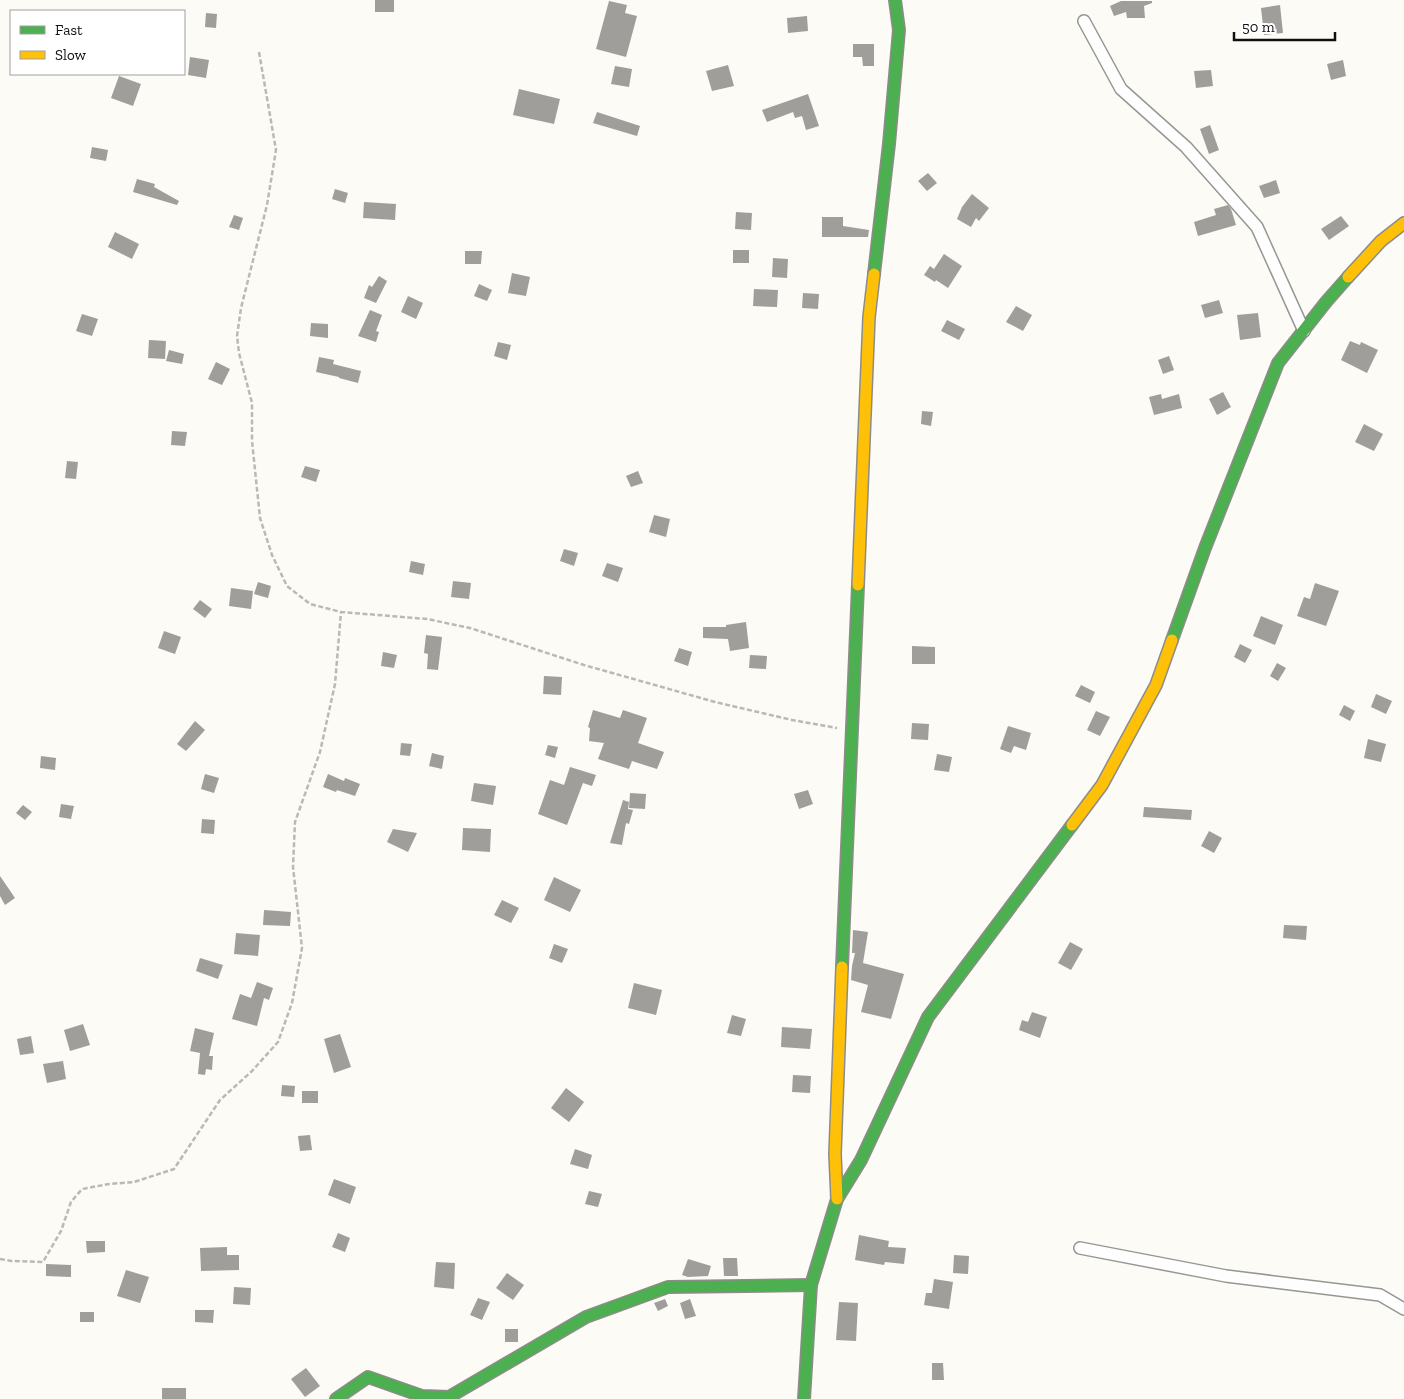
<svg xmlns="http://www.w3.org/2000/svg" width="1404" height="1399" viewBox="0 0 1404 1399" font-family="'Zilla Slab',serif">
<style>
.building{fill:#a09e9a}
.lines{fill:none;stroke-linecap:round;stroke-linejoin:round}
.street-casing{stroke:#969693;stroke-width:14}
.fast-casing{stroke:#8d8c8a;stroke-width:14}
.slow-casing{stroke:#8d8c8a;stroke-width:14}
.path{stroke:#b9b9b8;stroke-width:2.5;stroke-dasharray:5 2.5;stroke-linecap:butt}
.street{stroke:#fffefe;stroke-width:11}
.fast{stroke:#4caf50;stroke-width:11}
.slow{stroke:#ffc107;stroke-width:11}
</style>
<rect width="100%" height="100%" fill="#fcfbf5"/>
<g class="building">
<rect x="375" y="0" width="19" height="12"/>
<polygon points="609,1 627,5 625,13 637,16 626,57 596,49"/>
<polygon points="1121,1 1152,1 1152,3 1144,6 1145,18 1127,18 1126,12 1114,16 1110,6"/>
<polygon points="1280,5 1283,33 1264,35 1261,8"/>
<polygon points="206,13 217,14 216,28 205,27"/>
<polygon points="807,16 808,31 788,33 787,18"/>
<polygon points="853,44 874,44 874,66 863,66 862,57 853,57"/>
<polygon points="190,57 209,60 206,78 188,75"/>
<polygon points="1343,60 1346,76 1331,80 1327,64"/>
<polygon points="728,65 734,86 712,91 706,71"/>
<polygon points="615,66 632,69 629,87 611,84"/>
<polygon points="1211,70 1213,86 1196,88 1194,71"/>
<polygon points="119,76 141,84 133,106 111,98"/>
<polygon points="519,89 560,99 554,124 513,115"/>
<polygon points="808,94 819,126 806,130 802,116 795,118 793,112 767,122 762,110"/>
<polygon points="597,112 640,126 637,136 593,123"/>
<polygon points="1210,125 1219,150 1209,154 1200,129"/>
<polygon points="92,147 108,150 106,161 90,158"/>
<polygon points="928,173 937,183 927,191 918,181"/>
<polygon points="137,179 155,184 154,187 179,201 177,205 133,192"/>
<polygon points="1276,180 1280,193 1264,198 1259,186"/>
<polygon points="335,189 348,193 345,203 332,199"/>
<polygon points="972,194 989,208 979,221 976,218 971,227 957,219 962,207"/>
<polygon points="364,202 396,204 395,220 363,218"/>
<polygon points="1228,205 1231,209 1236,225 1198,236 1194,222 1216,215 1214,209"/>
<polygon points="736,212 752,213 751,230 735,229"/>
<polygon points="234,215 243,218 239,230 229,227"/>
<polygon points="1341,216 1349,226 1329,240 1321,229"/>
<polygon points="822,217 843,217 843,226 869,230 868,237 822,237"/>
<polygon points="115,232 139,244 132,259 108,247"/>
<rect x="733" y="250" width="16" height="13"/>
<polygon points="465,251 482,251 481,264 465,264"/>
<polygon points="944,254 962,266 948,288 936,280 935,282 924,275 930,266 934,269"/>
<polygon points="773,258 788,259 787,278 772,277"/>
<polygon points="512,273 530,277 526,296 508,293"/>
<polygon points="379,276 387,281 376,303 364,298 369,285 372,287"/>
<polygon points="479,284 492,290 487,301 474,296"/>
<polygon points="754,289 778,290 777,307 753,306"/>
<polygon points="803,293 819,294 818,309 802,308"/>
<polygon points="408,296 423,303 416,319 401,312"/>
<polygon points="1219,300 1223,313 1205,318 1201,305"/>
<polygon points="1016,306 1032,315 1023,331 1006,322"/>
<polygon points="370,310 382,315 376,331 379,332 376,342 358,336"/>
<polygon points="1258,313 1261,337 1240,340 1237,315"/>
<polygon points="82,314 98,319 92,336 76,331"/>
<polygon points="947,320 965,329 959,340 941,331"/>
<polygon points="311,323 328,324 328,338 310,336"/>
<polygon points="149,340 166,341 165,359 148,358"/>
<polygon points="1350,341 1360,345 1361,342 1378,350 1367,373 1341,360"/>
<polygon points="498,342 511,345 507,360 494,356"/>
<polygon points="169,350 184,354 182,364 166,361"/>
<polygon points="1169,356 1174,370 1163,374 1158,360"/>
<polygon points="319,357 334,360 333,364 361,371 358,383 339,378 339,377 316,372"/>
<polygon points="216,362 230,369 222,385 208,379"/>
<polygon points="1223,392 1231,407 1217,415 1209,399"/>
<polygon points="1161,394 1162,399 1179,394 1182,408 1154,415 1149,397"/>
<polygon points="922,411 933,412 931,426 921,424"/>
<polygon points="1364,424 1383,434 1374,451 1355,442"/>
<polygon points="172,431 187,432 185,446 171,445"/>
<polygon points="67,461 78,462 76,479 65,478"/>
<polygon points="305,466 320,470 316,482 301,477"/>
<polygon points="638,471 643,483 631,487 626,476"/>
<polygon points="654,515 670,519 666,537 649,532"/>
<polygon points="564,549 578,553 574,566 560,561"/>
<polygon points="411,561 425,564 423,575 409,572"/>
<polygon points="607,563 623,568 618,582 602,576"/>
<polygon points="453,581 471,583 469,599 451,597"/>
<polygon points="258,582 271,586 268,598 254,594"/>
<polygon points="1315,583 1339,591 1326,626 1297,616 1304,597 1310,599"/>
<polygon points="231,588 253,591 251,609 229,606"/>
<polygon points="200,600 212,609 205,618 193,609"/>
<polygon points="1261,616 1283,625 1275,645 1253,636"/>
<polygon points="746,622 749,648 730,651 728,639 703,638 703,627 726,627 726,625"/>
<polygon points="164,631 181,637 175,654 158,648"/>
<polygon points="426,635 442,637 438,670 427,669 428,654 424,653"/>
<polygon points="1240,644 1252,650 1245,663 1234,657"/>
<polygon points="912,646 935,647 935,664 912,664"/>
<polygon points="679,648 692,652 688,666 674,661"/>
<polygon points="383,652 397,655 394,668 381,666"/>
<polygon points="750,655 767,656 766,669 749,668"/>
<polygon points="1277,663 1286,668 1278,681 1270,676"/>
<polygon points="544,676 562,677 561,695 543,694"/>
<polygon points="1081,685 1095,692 1090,703 1075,696"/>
<polygon points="1376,694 1392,701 1386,714 1371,707"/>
<polygon points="1344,705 1355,711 1350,721 1339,715"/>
<polygon points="593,710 620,718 623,710 647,718 638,743 664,752 657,769 632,761 629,769 598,759 604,743 589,741 590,728 588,727"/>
<polygon points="1096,711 1110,717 1100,736 1087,730"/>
<polygon points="195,721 205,730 186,751 177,744"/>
<polygon points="912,723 929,724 928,740 911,739"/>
<polygon points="1008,726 1031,733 1026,750 1014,746 1011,753 1000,749"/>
<polygon points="1368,739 1386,744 1381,762 1364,758"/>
<polygon points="401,743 412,744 410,756 400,755"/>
<polygon points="548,745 558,747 555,758 545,755"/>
<polygon points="432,753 444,756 442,769 429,766"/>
<polygon points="937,754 952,757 949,772 934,770"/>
<polygon points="41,756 56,758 55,770 40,768"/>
<polygon points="570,767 596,775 592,786 583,783 567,825 538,814 550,780 564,785"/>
<polygon points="205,774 219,778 214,793 201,789"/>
<polygon points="328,774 344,781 345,778 360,784 355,796 337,790 336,792 323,787"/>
<polygon points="474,783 496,786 493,805 471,801"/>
<polygon points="808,790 813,804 799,809 794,794"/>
<polygon points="630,793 646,794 645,809 629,808"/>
<polygon points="623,800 629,802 628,809 633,810 629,824 626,823 622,845 610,843"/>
<polygon points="61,804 74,806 71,819 59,817"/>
<polygon points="23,805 32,812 25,820 16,813"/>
<polygon points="1144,807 1192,810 1191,820 1143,817"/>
<polygon points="202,819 215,820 214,834 201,833"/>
<polygon points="463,828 491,829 490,852 462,850"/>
<polygon points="393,829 417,833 408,852 387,842"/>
<polygon points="1209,831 1222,838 1214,853 1201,846"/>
<polygon points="0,876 15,898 5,905 0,896"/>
<polygon points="554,877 581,890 570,912 544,900"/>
<polygon points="502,900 519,908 511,923 494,915"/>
<polygon points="264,910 291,912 290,926 263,925"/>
<polygon points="1284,925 1307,926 1306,940 1283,938"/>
<polygon points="853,930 868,932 863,963 904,974 891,1019 861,1012 868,985 851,980 852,966 855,953 852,953"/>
<polygon points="236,933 260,935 258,956 234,954"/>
<polygon points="1070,942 1083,949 1071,970 1058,963"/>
<polygon points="554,944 568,949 562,963 549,958"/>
<polygon points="200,958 223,965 218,979 196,971"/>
<polygon points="257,982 273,988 269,1000 264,998 257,1026 232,1019 240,994 251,998"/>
<polygon points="634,983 662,990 656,1015 628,1008"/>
<polygon points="1032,1012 1047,1017 1040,1038 1019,1030 1022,1020 1028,1022"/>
<polygon points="732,1015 746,1019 741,1036 727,1033"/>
<polygon points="83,1024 90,1045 70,1051 64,1030"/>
<polygon points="782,1027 812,1029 810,1049 781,1047"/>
<polygon points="195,1028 214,1033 209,1056 213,1056 212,1070 206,1069 205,1075 198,1074 200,1053 190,1051"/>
<polygon points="340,1034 351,1067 334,1073 324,1039"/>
<polygon points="31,1036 34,1053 20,1055 17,1039"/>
<polygon points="63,1061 66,1079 47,1083 43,1064"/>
<polygon points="793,1075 811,1076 810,1093 792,1092"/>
<polygon points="282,1085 295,1086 294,1097 281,1096"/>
<polygon points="566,1088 584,1102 569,1122 551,1108"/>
<rect x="302" y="1091" width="16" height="12"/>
<polygon points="310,1135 312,1150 300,1151 298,1136"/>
<polygon points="575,1149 592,1155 588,1169 570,1164"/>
<polygon points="334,1179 356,1187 350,1204 328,1195"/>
<polygon points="589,1191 602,1194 598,1207 585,1204"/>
<polygon points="338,1233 350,1238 345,1252 332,1247"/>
<polygon points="859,1235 889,1241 888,1247 906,1248 904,1264 885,1262 884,1265 855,1260"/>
<polygon points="86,1241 105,1241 105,1252 87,1253"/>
<polygon points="227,1247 227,1255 239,1255 239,1270 201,1271 200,1248"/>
<polygon points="954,1255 969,1256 968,1274 953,1273"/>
<polygon points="723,1258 737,1258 738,1276 724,1276"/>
<polygon points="688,1259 711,1266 708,1276 688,1277 682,1275"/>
<polygon points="436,1262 455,1263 454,1289 434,1287"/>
<polygon points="46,1264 71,1265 71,1277 46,1276"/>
<polygon points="126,1270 149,1277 140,1303 117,1296"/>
<polygon points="507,1273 524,1285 513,1300 496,1288"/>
<polygon points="934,1279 953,1282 949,1309 924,1305 926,1293 932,1293"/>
<polygon points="234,1287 251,1288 250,1305 233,1304"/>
<polygon points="478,1298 490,1302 482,1320 470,1315"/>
<polygon points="665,1299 668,1306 658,1311 654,1303"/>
<polygon points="690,1299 696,1316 685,1319 680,1303"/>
<polygon points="839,1302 858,1303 856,1341 836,1340"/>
<polygon points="195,1310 214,1310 213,1323 195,1322"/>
<rect x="80" y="1312" width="14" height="10"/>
<rect x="505" y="1329" width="13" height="13"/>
<polygon points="932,1363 943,1363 944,1380 932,1380"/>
<polygon points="306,1368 320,1386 305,1397 291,1379"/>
<rect x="162" y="1388" width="24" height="11"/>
</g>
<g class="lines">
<defs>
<g id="street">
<polyline points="1084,21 1121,89 1186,147 1257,227 1304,331"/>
<polyline points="1080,1248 1226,1276 1380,1295 1404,1309"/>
</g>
<g id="fast">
<polyline points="874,274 889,144 899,30 895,0"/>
<polyline points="1172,640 1205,548 1278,363 1326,302 1348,277"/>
<polyline points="842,967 858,585"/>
<polyline points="336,1399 368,1377 422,1396 449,1397 586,1317 668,1287 811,1285"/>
<polyline points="804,1399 811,1285 837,1199 861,1160 928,1017 1072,825"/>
</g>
<g id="slow">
<polyline points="1348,277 1381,241 1404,223"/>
<polyline points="858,585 869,317 874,274"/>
<polyline points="1072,825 1102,785 1156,685 1172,640"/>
<polyline points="837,1199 835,1154 842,967"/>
</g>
</defs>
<use href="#street" class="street-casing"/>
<use href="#fast" class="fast-casing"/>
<use href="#slow" class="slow-casing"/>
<g class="path">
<polyline points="259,52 276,150 267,205 241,308 237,336 239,353 252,403 252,441 260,518 272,555 287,586 310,604 341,612 427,619 470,628 584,665 715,702 792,720 837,728"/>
<polyline points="0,1259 11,1261 43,1262 61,1231 71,1202 82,1189 109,1184 134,1182 174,1169 220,1100 252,1071 278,1042 292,1003 302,948 293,867 295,822 320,752 335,684 341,612"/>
</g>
<use href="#street" class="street"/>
<use href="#fast" class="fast"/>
<use href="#slow" class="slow"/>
</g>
<rect x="10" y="10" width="175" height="65" fill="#ffffff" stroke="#9f9f9f"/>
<rect x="20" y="26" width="25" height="8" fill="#4caf50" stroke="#9f9f9f"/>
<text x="55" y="35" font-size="15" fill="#101010">Fast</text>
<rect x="20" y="51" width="25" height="8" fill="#ffc107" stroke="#9f9f9f"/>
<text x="55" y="60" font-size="15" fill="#101010">Slow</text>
<path d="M1234 32v8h101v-8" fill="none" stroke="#101010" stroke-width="2.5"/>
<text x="1242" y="32" font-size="15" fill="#101010" stroke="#ffffff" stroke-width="4" paint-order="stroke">50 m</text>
</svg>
